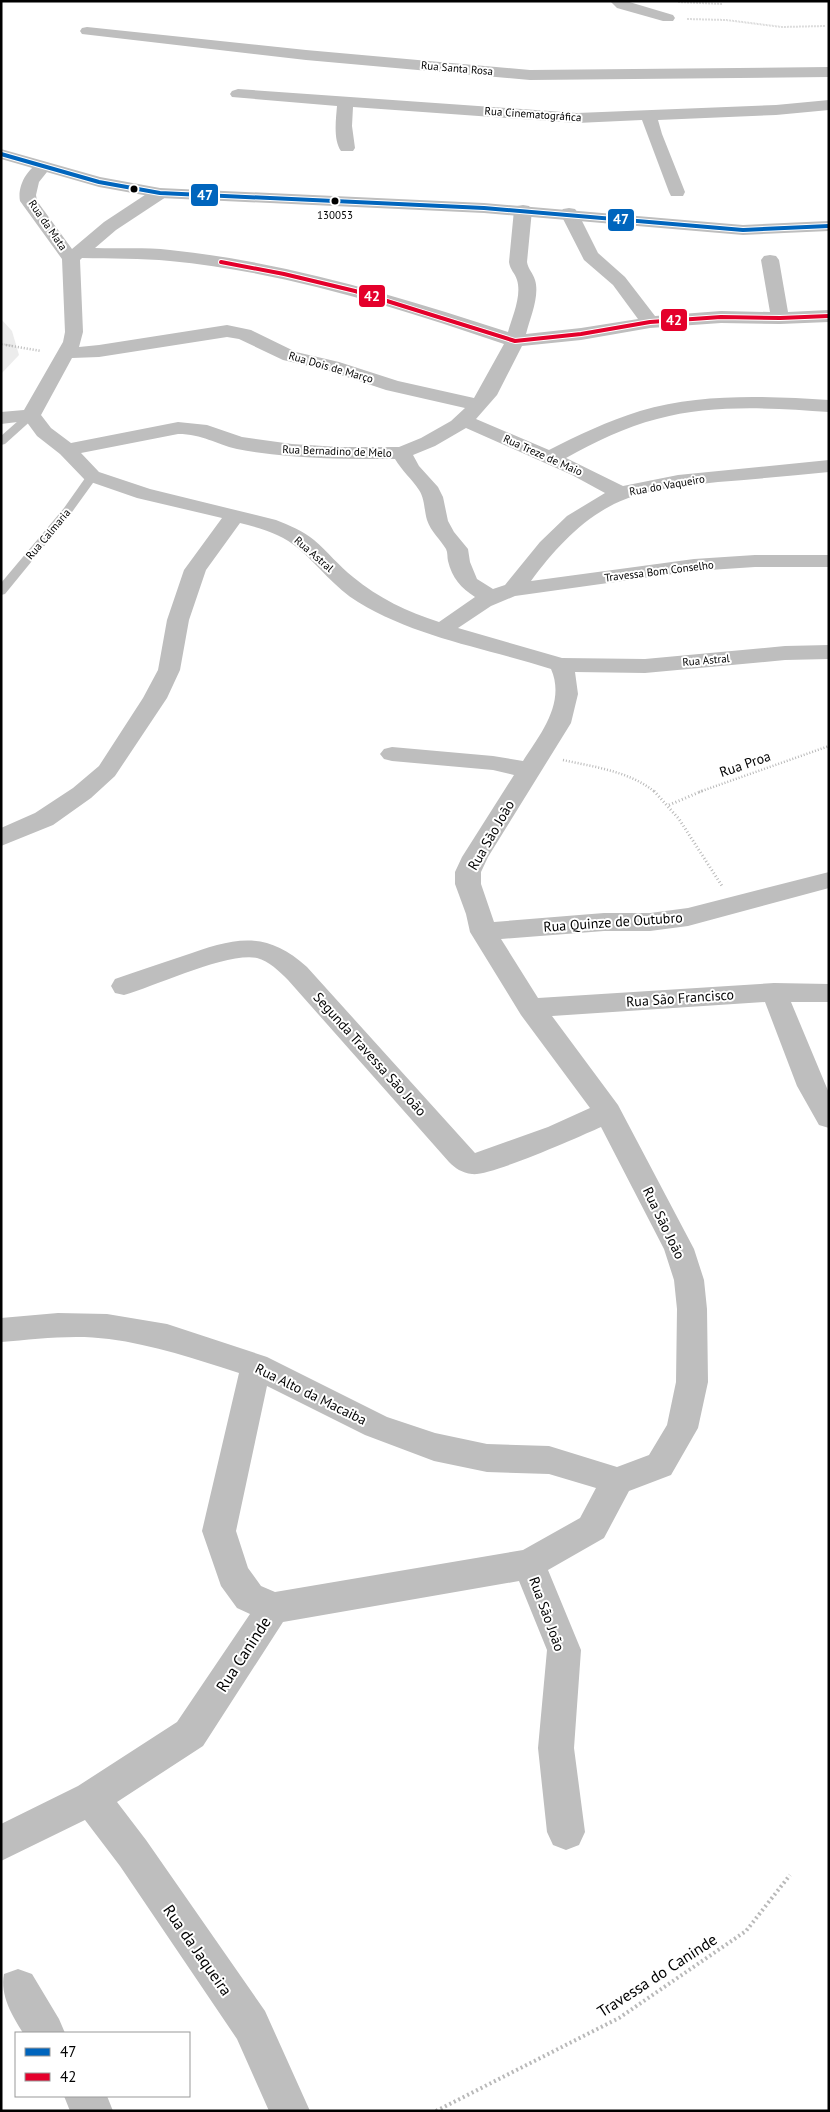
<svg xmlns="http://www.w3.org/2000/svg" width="830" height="2112" viewBox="0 0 830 2112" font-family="'PT Sans',sans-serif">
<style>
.green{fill:#ececec}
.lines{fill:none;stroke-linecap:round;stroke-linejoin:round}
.path-far3{stroke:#b9b9b9;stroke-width:2;stroke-dasharray:0.5 1;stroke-linecap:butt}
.path-far2{stroke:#b9b9b9;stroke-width:2.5;stroke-dasharray:1 2;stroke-linecap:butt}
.path-far1{stroke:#b9b9b9;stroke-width:3;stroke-dasharray:1 2.5;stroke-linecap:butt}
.path{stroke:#b9b9b9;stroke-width:4;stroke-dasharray:2 3;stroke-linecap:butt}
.service{fill:#bebebe;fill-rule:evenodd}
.minor{fill:#bebebe;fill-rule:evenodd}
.tertiary{fill:#bebebe;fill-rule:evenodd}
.bus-1-casing{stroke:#fff;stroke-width:6}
.bus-2-casing{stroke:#fff;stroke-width:6}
.bus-1{stroke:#0065bd;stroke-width:4}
.bus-2{stroke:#e4002b;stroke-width:4}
.bus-dot{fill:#000;stroke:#fff;stroke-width:2}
.labels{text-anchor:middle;stroke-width:4;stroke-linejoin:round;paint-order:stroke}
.far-street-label{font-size:11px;fill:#000;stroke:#fff}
.far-bus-label{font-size:11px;fill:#000;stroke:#fff}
.street-label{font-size:14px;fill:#000;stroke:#fff}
.near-street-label{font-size:16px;fill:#000;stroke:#fff}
.line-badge{stroke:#fff;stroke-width:2}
.badge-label{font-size:14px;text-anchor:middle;font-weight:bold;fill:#fff}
</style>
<rect width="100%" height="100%" fill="#fff"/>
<polygon class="green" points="1,319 12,331 19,355 1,374"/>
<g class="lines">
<g class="path-far3">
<polyline points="678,2 722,4"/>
<polyline points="687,19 726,20 782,27 826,26"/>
<polyline points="1,344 13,346"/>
</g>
<g class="path-far2">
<polyline points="6,345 41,351"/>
<path d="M563 760C594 767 629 771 655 792"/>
<polyline points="699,792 829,746"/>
</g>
<g class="path-far1">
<polyline points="654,791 679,819 722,886"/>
<polyline points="669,805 702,791"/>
</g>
<polyline class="path" points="436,2111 619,2018 746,1931 790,1875"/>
<g class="service">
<polygon points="31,412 35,413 36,415 35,417 5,444 1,445 1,436 27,413"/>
<polygon points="92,473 98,476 72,512 5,594 1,595 1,583 64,508 88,474"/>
</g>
<g class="minor">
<polygon points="610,1 626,1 673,15 675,18 673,21 663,21 617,8"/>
<polygon points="87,27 306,50 530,70 829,67 829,77 530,80 306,60 82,34 80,31 82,28"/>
<path d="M238 89 577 113 776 105 829 100V110L776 115 658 120 662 134 685 192 683 196H671L669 192 642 120 577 123 353 107 352 126 355 148 353 151H341C333 140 336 119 337 106L232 97 230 94 232 91Z"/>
<path d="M43 162 49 163 51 167 39 182 36 195 37 201 72 249 104 222 154 189H166L168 193 166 197 116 230 95 248C119 249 145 247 170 250 286 262 398 296 508 332 512 317 522 296 517 280 515 273 510 270 509 262L514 210 517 206 523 205 529 206 532 210 527 262C528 269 533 273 535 280 540 296 530 318 526 334L581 328 638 319 613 285 584 260 560 213 563 209 569 208 575 209 578 213 598 253 625 277 655 316 721 311 770 312 761 260 764 256 770 255 776 256 779 260 788 312 829 310V322L780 324 721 323 650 328 581 340 522 346 497 395 476 419 549 450C578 435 608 421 640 411 701 393 766 396 829 400V412C773 408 712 404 657 419 625 427 595 442 566 458L623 486 678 475 829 460V472C792 476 755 479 718 482 683 486 647 488 614 504 580 521 553 551 531 581L694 559 755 555H829V567H755L694 571 515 596 491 606 458 628 562 658 645 659 785 646 829 645V659L785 660 645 673 575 672 578 694 571 723 488 857 481 872V884L494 922 604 913H650L688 908 829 872V888L688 926 650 931H604L501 939 538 998 774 983 829 984V1002H791L829 1093V1128L819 1125 797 1086 765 1002 552 1016 618 1105 694 1249 704 1280 707 1309 708 1382 698 1428 671 1475 629 1491 604 1538 548 1570 581 1650 574 1748 585 1832 579 1845 566 1850 553 1845 547 1832 538 1748 547 1650 519 1581 283 1622 203 1746 117 1802 146 1840 265 2011 310 2111H269L237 2039 120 1866 85 1820 1 1861V1824L78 1786 177 1722 250 1614 237 1608 221 1586 202 1531 239 1373C196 1359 154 1345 109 1339 74 1334 36 1339 1 1342V1318L58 1313 107 1314 167 1324 267 1357 387 1417 435 1433 487 1444 549 1446 617 1467 649 1455 667 1425 676 1382 677 1309 674 1280 664 1249 601 1127C581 1136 489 1177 472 1174 462 1173 455 1168 449 1162L288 980C279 971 269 961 257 958 227 952 156 986 124 995L115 993 111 986 115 979C137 971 160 964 183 956 232 939 264 928 307 967L475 1153 548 1127 590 1108 521 1015 470 932 466 914 455 884V872L462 857 514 775 493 770 392 761 384 759 380 754 384 749 392 747 493 756 523 761C540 735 566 703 551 669 486 648 417 638 358 602 335 588 319 566 299 549 282 534 260 528 240 523L206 570 189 620 180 670 167 698 115 776 91 798 53 825 1 846V828L35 813 73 788 99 766 143 698 158 670 167 620 184 570 222 518 137 498 85 480 60 454 37 436 26 421 1 424V412L24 410 63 342 65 332 62 259 20 201C17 186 28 166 43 162ZM82 258C111 259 141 258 170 261 284 272 396 307 504 344L474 398 398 381 339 362 296 352 251 330 227 325 99 345 79 347 83 332 80 260ZM227 337 239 339 283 360 326 370 386 390 465 408 451 421 421 438 399 447H339L292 444 242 437 207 425 178 422 71 443 51 428 41 415 72 358 99 357ZM466 428 572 475 605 493 567 516 540 542 505 585 493 589 477 579 470 562 468 549 454 532 448 521 443 497 438 487 419 466 413 455 435 446ZM178 434C203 434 215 444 237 449 289 459 343 459 395 459 402 471 412 479 419 490 425 499 424 510 427 520 431 532 440 539 446 549 448 553 447 557 448 561 452 578 461 588 475 597L439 622C408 612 378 598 353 577 339 566 328 552 314 540 303 531 289 525 276 520L150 489 99 472 81 453ZM267 1386 365 1435 434 1461 487 1472 549 1474 596 1488 580 1518 523 1550 275 1592 261 1586 248 1568 236 1531Z"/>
<path d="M18 1969 32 1974 59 2019 65 2033H23C12 2015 0 1996 4 1974Z"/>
<polygon points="64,2096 107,2096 113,2111 70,2111"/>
</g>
<polygon class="tertiary" points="1,149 100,177 160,188 484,203 743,225 829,221 829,231 743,235 484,213 160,198 99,187 1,159"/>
<defs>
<polyline id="bus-1" points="1,154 99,182 160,193 484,208 743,230 829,226"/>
<polyline id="bus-2" points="221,262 284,274 355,291 515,341 581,334 650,322 721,317 780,318 829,316"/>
</defs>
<use href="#bus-1" class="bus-1-casing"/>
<use href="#bus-2" class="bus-2-casing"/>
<use href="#bus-1" class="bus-1"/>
<use href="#bus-2" class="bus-2"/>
</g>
<g class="bus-dot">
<circle cx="134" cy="189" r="4.5"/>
<circle cx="335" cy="201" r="4.5"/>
</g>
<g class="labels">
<g class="far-street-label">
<text transform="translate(457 68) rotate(5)" y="4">Rua Santa Rosa</text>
<text transform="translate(533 114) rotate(4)" y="4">Rua Cinematográfica</text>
<text transform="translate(48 225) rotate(55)" y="4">Rua da Mata</text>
<text transform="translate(331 367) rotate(16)" y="4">Rua Dois de Março</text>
<text transform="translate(337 451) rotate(2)" y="4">Rua Bernadino de Melo</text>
<text transform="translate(543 455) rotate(24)" y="4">Rua Treze de Maio</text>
<text transform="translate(667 485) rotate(-10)" y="4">Rua do Vaqueiro</text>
<text transform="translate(48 534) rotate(-50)" y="4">Rua Calmaria</text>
<text transform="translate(314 554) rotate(41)" y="4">Rua Astral</text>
<text transform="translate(659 571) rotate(-7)" y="4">Travessa Bom Conselho</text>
<text transform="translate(706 660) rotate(-5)" y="4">Rua Astral</text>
</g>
<g class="far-bus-label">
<text x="335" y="219">130053</text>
</g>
<g class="street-label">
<text transform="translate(745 764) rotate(-19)" y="5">Rua Proa</text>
<text transform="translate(491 835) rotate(-60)" y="5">Rua São João</text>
<text transform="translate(613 922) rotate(-4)" y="5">Rua Quinze de Outubro</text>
<text transform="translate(680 998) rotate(-4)" y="5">Rua São Francisco</text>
<text transform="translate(370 1054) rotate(48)" y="5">Segunda Travessa São João</text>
<text transform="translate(664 1223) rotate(64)" y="5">Rua São João</text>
<text transform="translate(311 1394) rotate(26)" y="5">Rua Alto da Macaiba</text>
<text transform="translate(547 1614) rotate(70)" y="5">Rua São João</text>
</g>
<g class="near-street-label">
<text transform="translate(243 1654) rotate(-57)" y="6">Rua Caninde</text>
<text transform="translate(198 1950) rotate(55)" y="6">Rua da Jaqueira</text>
<text transform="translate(657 1975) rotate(-33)" y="6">Travessa do Caninde</text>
</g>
</g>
<g class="line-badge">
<rect x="190" y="183" width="29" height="24" rx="5" fill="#0065bd"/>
<rect x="607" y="208" width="28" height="24" rx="5" fill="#0065bd"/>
<rect x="358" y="284" width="28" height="24" rx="5" fill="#e4002b"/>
<rect x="660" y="308" width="28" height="24" rx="5" fill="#e4002b"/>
</g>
<g class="badge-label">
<text x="205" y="200">47</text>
<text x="621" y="224">47</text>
<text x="372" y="301">42</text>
<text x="674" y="325">42</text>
</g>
<rect width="830" height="2112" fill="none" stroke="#000000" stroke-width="5"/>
<rect x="15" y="2032" width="175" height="65" fill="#ffffff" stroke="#999999"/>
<rect x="25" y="2048" width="25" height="8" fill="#0065bd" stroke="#999999"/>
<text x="60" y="2057" font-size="15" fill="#000000">47</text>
<rect x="25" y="2073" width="25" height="8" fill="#e4002b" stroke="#999999"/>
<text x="60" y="2082" font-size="15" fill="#000000">42</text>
</svg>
